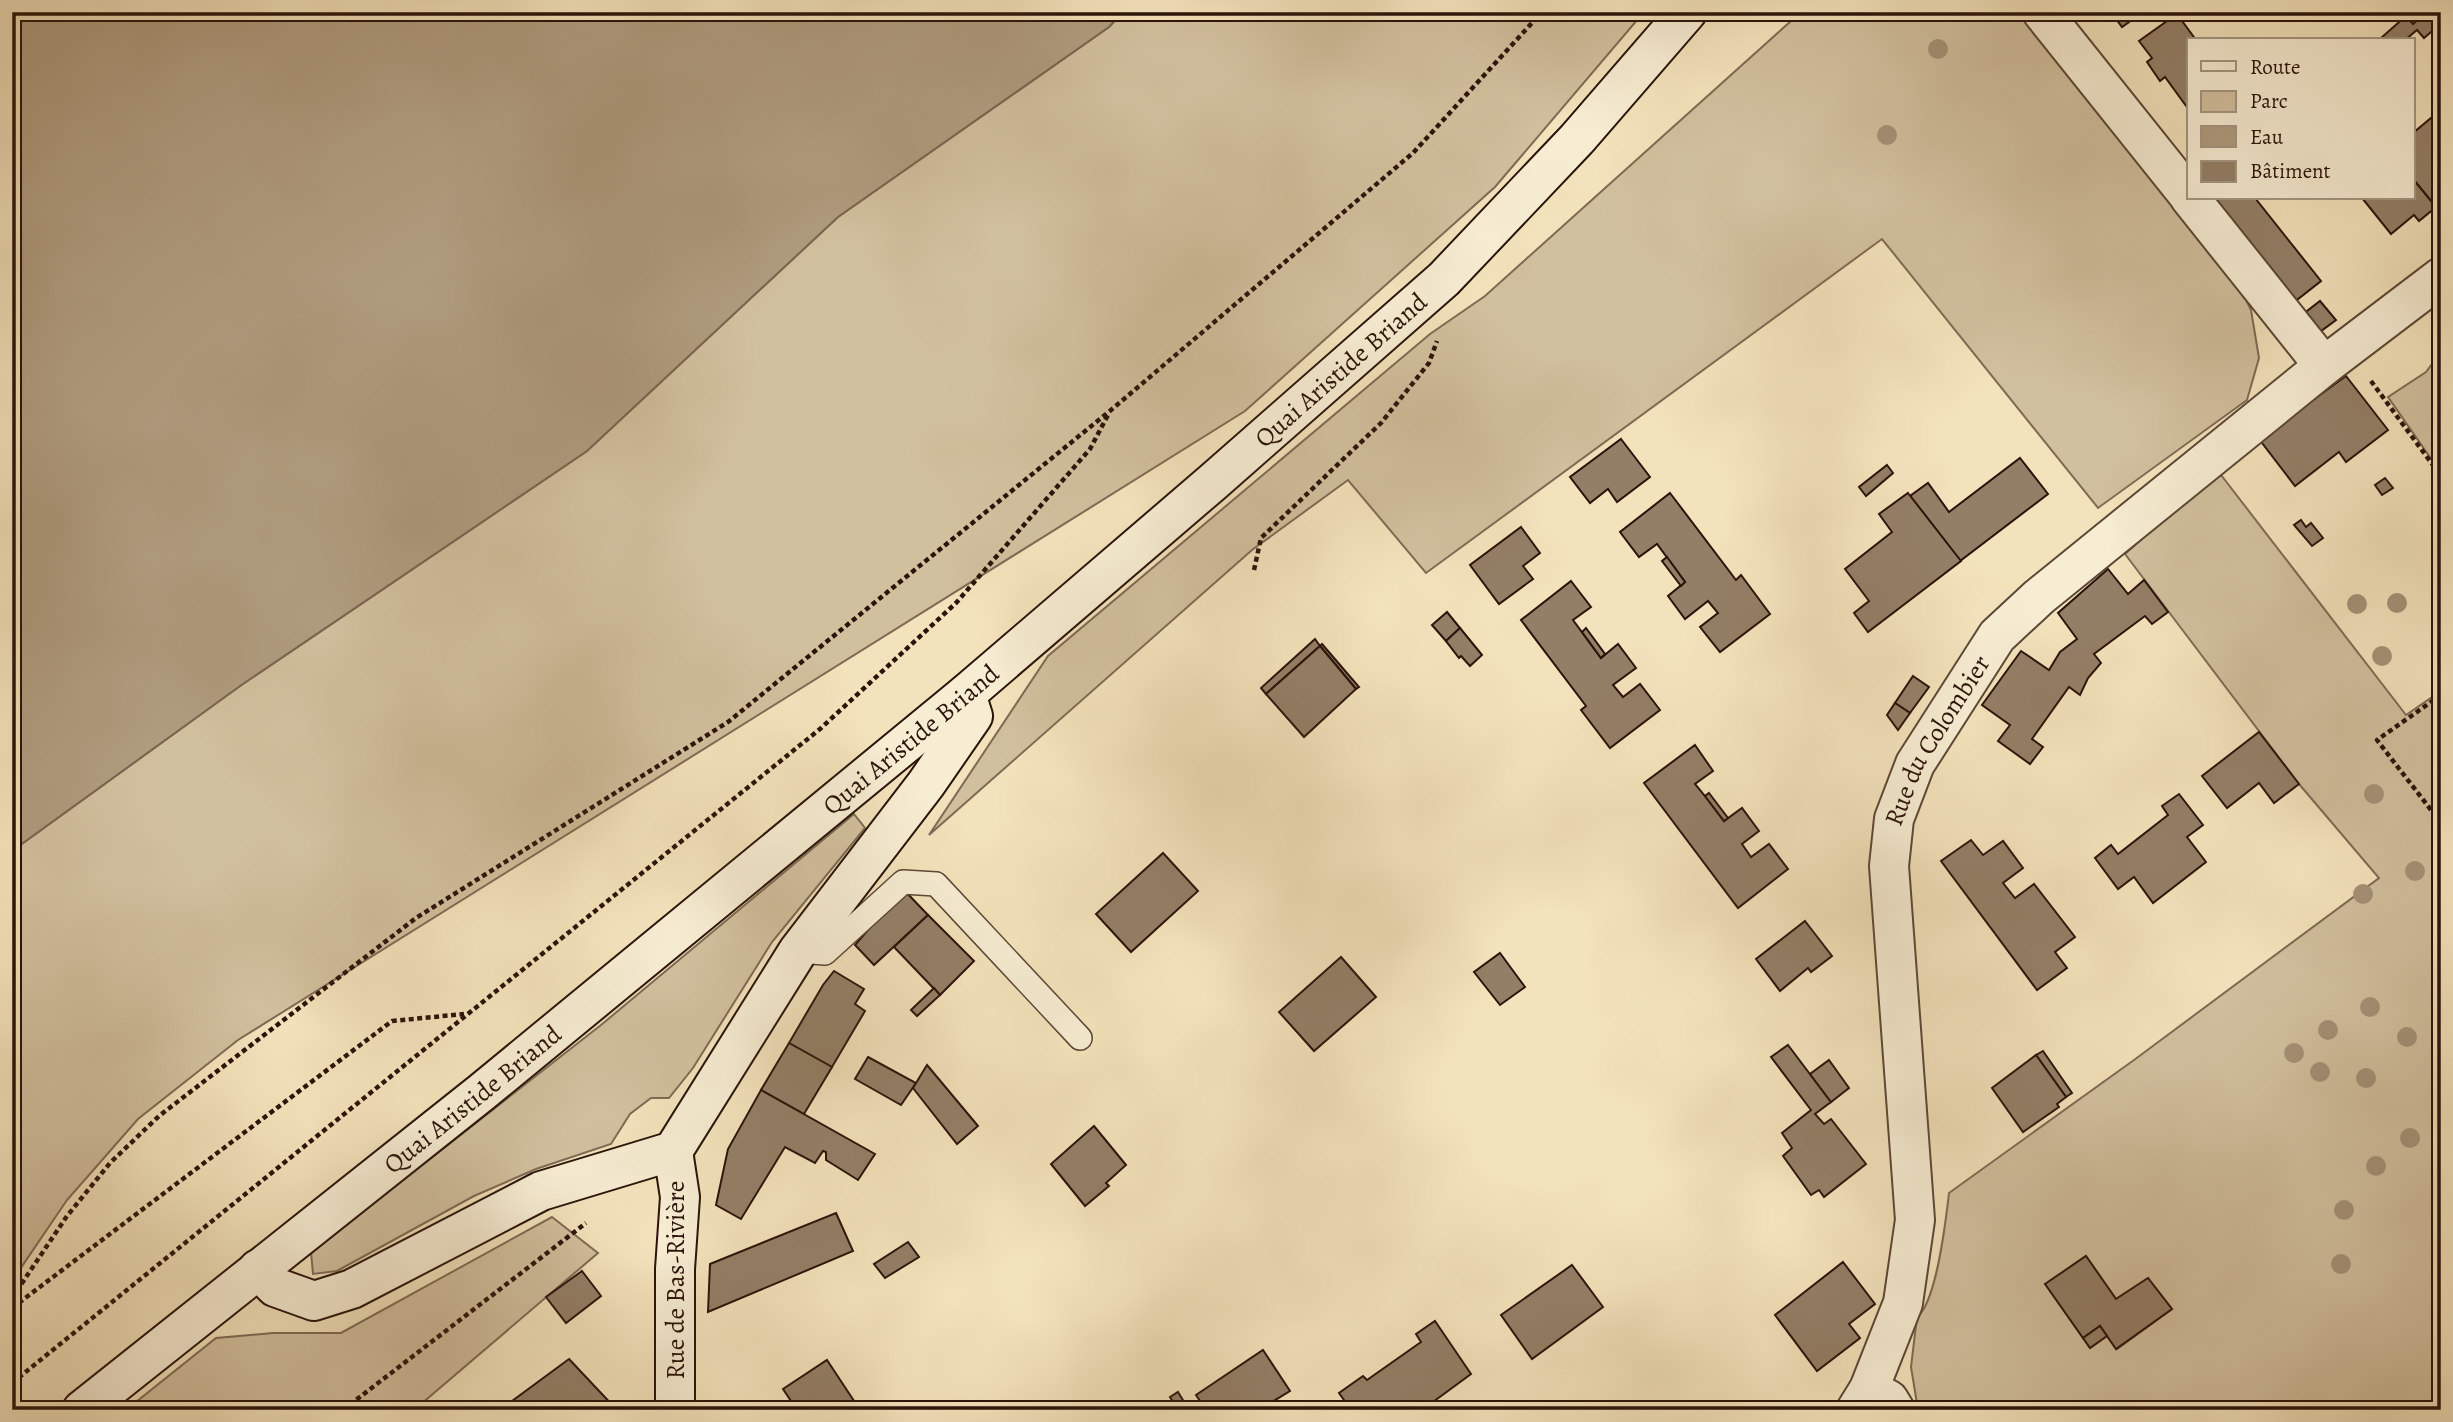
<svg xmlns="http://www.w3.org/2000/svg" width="2453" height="1422" viewBox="0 0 2453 1422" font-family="Alegreya,serif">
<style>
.green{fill:#d1c09e;stroke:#7e6a54;stroke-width:2;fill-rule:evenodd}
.water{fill:#af9c7f;stroke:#7a6550;stroke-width:2}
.building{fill:#937f67;stroke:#2a130a;stroke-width:2}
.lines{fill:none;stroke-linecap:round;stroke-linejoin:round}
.lane-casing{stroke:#5c4736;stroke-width:26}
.street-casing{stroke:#5c4736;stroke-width:42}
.secondary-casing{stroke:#2a130a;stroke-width:42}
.path{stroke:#2a130a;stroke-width:4.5;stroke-dasharray:5 3.5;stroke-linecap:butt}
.lane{stroke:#f7edd3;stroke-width:23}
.street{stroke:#f7edd3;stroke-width:38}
.secondary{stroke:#f7edd3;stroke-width:38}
.tree{fill:#a49277}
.labels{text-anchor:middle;stroke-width:7;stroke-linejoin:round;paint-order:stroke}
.street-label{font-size:26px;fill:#2a130a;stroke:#f7edd3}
</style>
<rect width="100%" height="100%" fill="#f3e3bc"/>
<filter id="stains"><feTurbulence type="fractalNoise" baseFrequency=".00286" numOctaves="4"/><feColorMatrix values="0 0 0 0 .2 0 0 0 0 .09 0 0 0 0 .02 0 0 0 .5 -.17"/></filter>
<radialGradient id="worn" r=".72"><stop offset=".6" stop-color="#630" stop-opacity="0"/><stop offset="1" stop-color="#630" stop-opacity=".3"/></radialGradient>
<g class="green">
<polygon points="1123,12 1644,12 1495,187 1245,411 238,1040 138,1119 67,1200 12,1281 12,851 240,686 587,451 838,217 1109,27"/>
<polygon points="1801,12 2032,12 2227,260 2251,310 2259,358 2247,400 2098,508 1882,239 1426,573 1348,480 1252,550 929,835 1048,656 1430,334 1485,296"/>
<polygon points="2441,352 2441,385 2436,389 2441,397 2441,473 2388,397 2426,372"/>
<path d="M2218 471 2406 715 2441 691V1410H1918L1911 1367 1917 1317C1937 1302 1946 1218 1949 1193L2134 1060 2379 878 2299 784 2125 554ZM2086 1256 2116 1299 2148 1278 2172 1309 2117 1349 2100 1326 2046 1284Z"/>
<polygon points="854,814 865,828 772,942 693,1068 669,1098 651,1098 630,1114 611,1144 536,1169 474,1196 337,1271 313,1274 311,1252 601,1025"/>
<polygon points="552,1217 598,1253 414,1410 126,1410 216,1338 273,1333 341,1333"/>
</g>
<polygon class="water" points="12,12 1123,12 1109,27 838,217 587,451 240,686 12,851"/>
<g class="building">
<polygon points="2111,12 2143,12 2122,27"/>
<polygon points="2427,12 2441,12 2441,27 2439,25 2424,38 2417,30 2405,40 2383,40 2381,38 2406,16 2413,24"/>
<polygon points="2177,14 2196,40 2189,40 2189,110 2165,77 2160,81 2147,62 2152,58 2139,41"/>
<polygon points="2431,118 2441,130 2441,203 2436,207 2413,179 2413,133"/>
<polygon points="2413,179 2436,207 2419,221 2414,215 2391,234 2362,198 2413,198"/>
<polygon points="2209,198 2255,198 2321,281 2293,303"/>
<polygon points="2320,301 2336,320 2317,334 2302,315"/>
<polygon points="2346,376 2388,430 2346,462 2339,452 2295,486 2259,439"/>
<polygon points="1621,439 1650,477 1617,502 1608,489 1590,503 1570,477"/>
<polygon points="2020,458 2048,494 1960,561 1910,496 1928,483 1949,512"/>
<polygon points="1887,465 1893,473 1866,496 1859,487"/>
<polygon points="2385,478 2393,488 2382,495 2375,485"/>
<polygon points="1670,493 1736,580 1741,575 1770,614 1720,652 1700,627 1718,613 1708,601 1685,619 1668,596 1685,582 1657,544 1639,557 1620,532"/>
<polygon points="1908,493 1961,561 1868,632 1854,613 1869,601 1845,569 1892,532 1879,514"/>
<polygon points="2301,520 2306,527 2311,523 2323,538 2312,546 2294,525"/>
<polygon points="1521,527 1540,553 1523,566 1533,579 1499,604 1470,565"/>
<polygon points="1667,557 1685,582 1681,586 1662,561"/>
<polygon points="2108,569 2128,594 2144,580 2168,612 2152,624 2145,616 2094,654 2101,663 2088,678 2080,695 2069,687 2032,739 2043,747 2030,764 1998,741 2010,725 1982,705 2021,651 2049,670 2060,652 2077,639 2058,613"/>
<polygon points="1571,581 1591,607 1573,620 1601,658 1618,644 1636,668 1613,685 1623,697 1640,684 1660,710 1610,748 1581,710 1586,706 1521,620"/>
<polygon points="1447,612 1460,628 1446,641 1432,625"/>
<polygon points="1460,628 1482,655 1470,666 1461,656 1459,658 1446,641"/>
<polygon points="1586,628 1605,654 1601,658 1582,632"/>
<polygon points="1315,639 1320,646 1266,694 1261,688"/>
<polygon points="1322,644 1359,687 1356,689 1320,646"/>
<polygon points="1320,646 1356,689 1304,737 1266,694"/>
<polygon points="1913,676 1929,687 1910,713 1895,703"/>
<polygon points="1895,703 1910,713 1898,730 1887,715"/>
<polygon points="2259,732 2299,784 2274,803 2259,783 2227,808 2202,776"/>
<polygon points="1695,745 1713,771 1695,784 1705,796 1724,821 1742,808 1759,831 1742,844 1751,857 1769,844 1788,869 1738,908 1644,783"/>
<polygon points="1709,793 1728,818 1724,821 1705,796"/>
<polygon points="2179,794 2203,825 2187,837 2206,862 2153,903 2134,877 2118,889 2095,858 2111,845 2118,854 2168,815 2162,806"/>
<polygon points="1971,840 1983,855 2003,841 2023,868 2003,883 2015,898 2034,884 2075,937 2055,952 2067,968 2037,990 1941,861"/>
<polygon points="1163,853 1198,891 1131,952 1096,914"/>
<polygon points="903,889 928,915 874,965 855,945"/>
<polygon points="928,915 974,961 940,995 894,947"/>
<polygon points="1805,921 1832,956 1811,972 1808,968 1780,991 1756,959"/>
<polygon points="1500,953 1525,987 1500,1005 1474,972"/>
<polygon points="1341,957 1376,997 1314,1051 1279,1012"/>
<polygon points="834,971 864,989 855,1004 865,1011 832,1067 789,1043 823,985"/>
<polygon points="934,988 940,995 917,1016 911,1010"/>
<polygon points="789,1043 832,1067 804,1114 761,1090"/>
<polygon points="1788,1045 1831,1102 1815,1114 1824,1124 1831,1119 1866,1164 1824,1197 1819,1190 1811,1195 1783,1156 1792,1148 1782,1133 1811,1110 1771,1057"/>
<polygon points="2043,1051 2072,1093 2066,1097 2036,1055"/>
<polygon points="2036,1055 2066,1097 2057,1104 2059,1107 2023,1132 1992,1088"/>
<polygon points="868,1057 916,1083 901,1105 855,1079"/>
<polygon points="1829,1060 1849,1088 1831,1102 1810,1074"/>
<polygon points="927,1065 978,1126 957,1144 913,1088"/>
<polygon points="761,1090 875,1154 858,1180 826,1160 826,1152 823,1151 815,1163 785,1147 741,1219 716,1205 728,1149"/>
<polygon points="1094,1126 1126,1165 1106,1183 1109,1186 1085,1206 1051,1164"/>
<polygon points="836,1213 853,1251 708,1312 710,1264"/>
<polygon points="908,1242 919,1257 885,1278 874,1264"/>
<polygon points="2086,1256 2116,1299 2148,1278 2172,1309 2116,1349 2100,1326 2083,1338 2045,1284"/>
<polygon points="1843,1262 1875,1304 1849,1324 1860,1338 1817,1371 1775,1315"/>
<polygon points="1572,1265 1603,1307 1532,1359 1501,1315"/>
<polygon points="582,1271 601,1296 566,1323 546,1297"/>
<polygon points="1435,1321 1471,1374 1422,1410 1351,1410 1339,1393 1363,1376 1367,1380 1421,1342 1416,1334"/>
<polygon points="2100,1326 2107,1336 2090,1348 2083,1338"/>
<polygon points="1263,1350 1290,1391 1259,1410 1206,1410 1196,1395"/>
<polygon points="569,1359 617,1410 500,1410"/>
<polygon points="827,1360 860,1410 797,1410 783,1389"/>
<polygon points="1178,1392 1189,1410 1173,1410 1176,1407 1170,1397"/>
</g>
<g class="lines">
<defs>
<polyline id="lane" points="798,951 825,953 903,882 936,884 1080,1038"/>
<g id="street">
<polyline points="2042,12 2189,196"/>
<polyline points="2190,198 2324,366"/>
<polyline points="1869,1389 1889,1400 1895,1410"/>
<path id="s1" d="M1856 1410 1869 1389 1903 1303 1915 1220 1889 866 1894 819 1915 764 1997 636 2039 597 2324 366 2441 277"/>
</g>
<g id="secondary">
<polyline points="673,1151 680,1197 675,1269 675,1410"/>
<polyline points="258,1269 275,1287 314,1301 352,1289 541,1191 673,1151 798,951 926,784 973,716 966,694"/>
<path id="s2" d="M82 1410 482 1092 966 694 1213 482 1444 279 1577 139 1687 12"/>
</g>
</defs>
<use href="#lane" class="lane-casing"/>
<use href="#street" class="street-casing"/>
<use href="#secondary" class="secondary-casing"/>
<g class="path">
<polyline points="2371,381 2441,476"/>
<polyline points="1254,570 1261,538 1381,423 1429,363 1437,341"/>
<polyline points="2441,695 2377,740 2441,823"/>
<polyline points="12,1298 67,1216 110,1163 159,1116 416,918 728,722 1111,410 1413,153 1542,12"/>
<polyline points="12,1308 392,1021 464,1014"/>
<polyline points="12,1383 820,729 956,603 1090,449 1109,413"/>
<polyline points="343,1410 586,1223"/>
</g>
<use href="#lane" class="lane"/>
<use href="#street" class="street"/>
<use href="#secondary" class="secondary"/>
</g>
<g class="tree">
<circle cx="1938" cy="49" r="10"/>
<circle cx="1887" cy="135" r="10"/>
<circle cx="2397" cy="603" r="10"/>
<circle cx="2357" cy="604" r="10"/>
<circle cx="2382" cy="656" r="10"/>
<circle cx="2374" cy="794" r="10"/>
<circle cx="2415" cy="871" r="10"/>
<circle cx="2363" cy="894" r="10"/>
<circle cx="2370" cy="1007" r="10"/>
<circle cx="2328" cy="1030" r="10"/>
<circle cx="2407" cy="1037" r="10"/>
<circle cx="2294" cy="1053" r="10"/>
<circle cx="2320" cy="1072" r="10"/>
<circle cx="2366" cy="1078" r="10"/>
<circle cx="2410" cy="1138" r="10"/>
<circle cx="2376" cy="1166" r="10"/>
<circle cx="2344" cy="1210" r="10"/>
<circle cx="2341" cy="1264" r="10"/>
</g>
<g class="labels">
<g class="street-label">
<text dy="9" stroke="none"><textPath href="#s2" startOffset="1633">Quai Aristide Briand</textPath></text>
<text dy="9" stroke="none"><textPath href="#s2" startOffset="1066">Quai Aristide Briand</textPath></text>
<text dy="9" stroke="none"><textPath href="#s1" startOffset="693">Rue du Colombier</textPath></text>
<text dy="9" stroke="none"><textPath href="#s2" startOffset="499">Quai Aristide Briand</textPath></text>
<text transform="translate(675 1280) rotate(-90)" y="9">Rue de Bas-Rivière</text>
</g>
</g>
<rect width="2453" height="1422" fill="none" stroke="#f3e3bc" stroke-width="42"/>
<rect x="14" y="14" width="2425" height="1394" fill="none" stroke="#2a130a" stroke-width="3.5"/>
<rect x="21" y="21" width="2411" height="1380" fill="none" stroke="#2a130a" stroke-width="2"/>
<rect x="2187" y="38" width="228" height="161" fill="#f7edd3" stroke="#a59683" stroke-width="2"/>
<rect x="2201" y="61" width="35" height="10" fill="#f7edd3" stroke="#a59683" stroke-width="2"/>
<text x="2250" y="74" font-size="21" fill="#2a130a">Route</text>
<rect x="2201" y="91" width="35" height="21" fill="#d1c09e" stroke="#a59683" stroke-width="2"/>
<text x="2250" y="108" font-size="21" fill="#2a130a">Parc</text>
<rect x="2201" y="126" width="35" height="21" fill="#af9c7f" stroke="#a59683" stroke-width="2"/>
<text x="2250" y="144" font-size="21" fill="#2a130a">Eau</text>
<rect x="2201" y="161" width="35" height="21" fill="#937f67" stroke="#a59683" stroke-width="2"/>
<text x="2250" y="178" font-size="21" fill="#2a130a">Bâtiment</text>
<rect width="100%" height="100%" filter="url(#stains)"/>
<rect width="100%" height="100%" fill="url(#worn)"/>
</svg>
